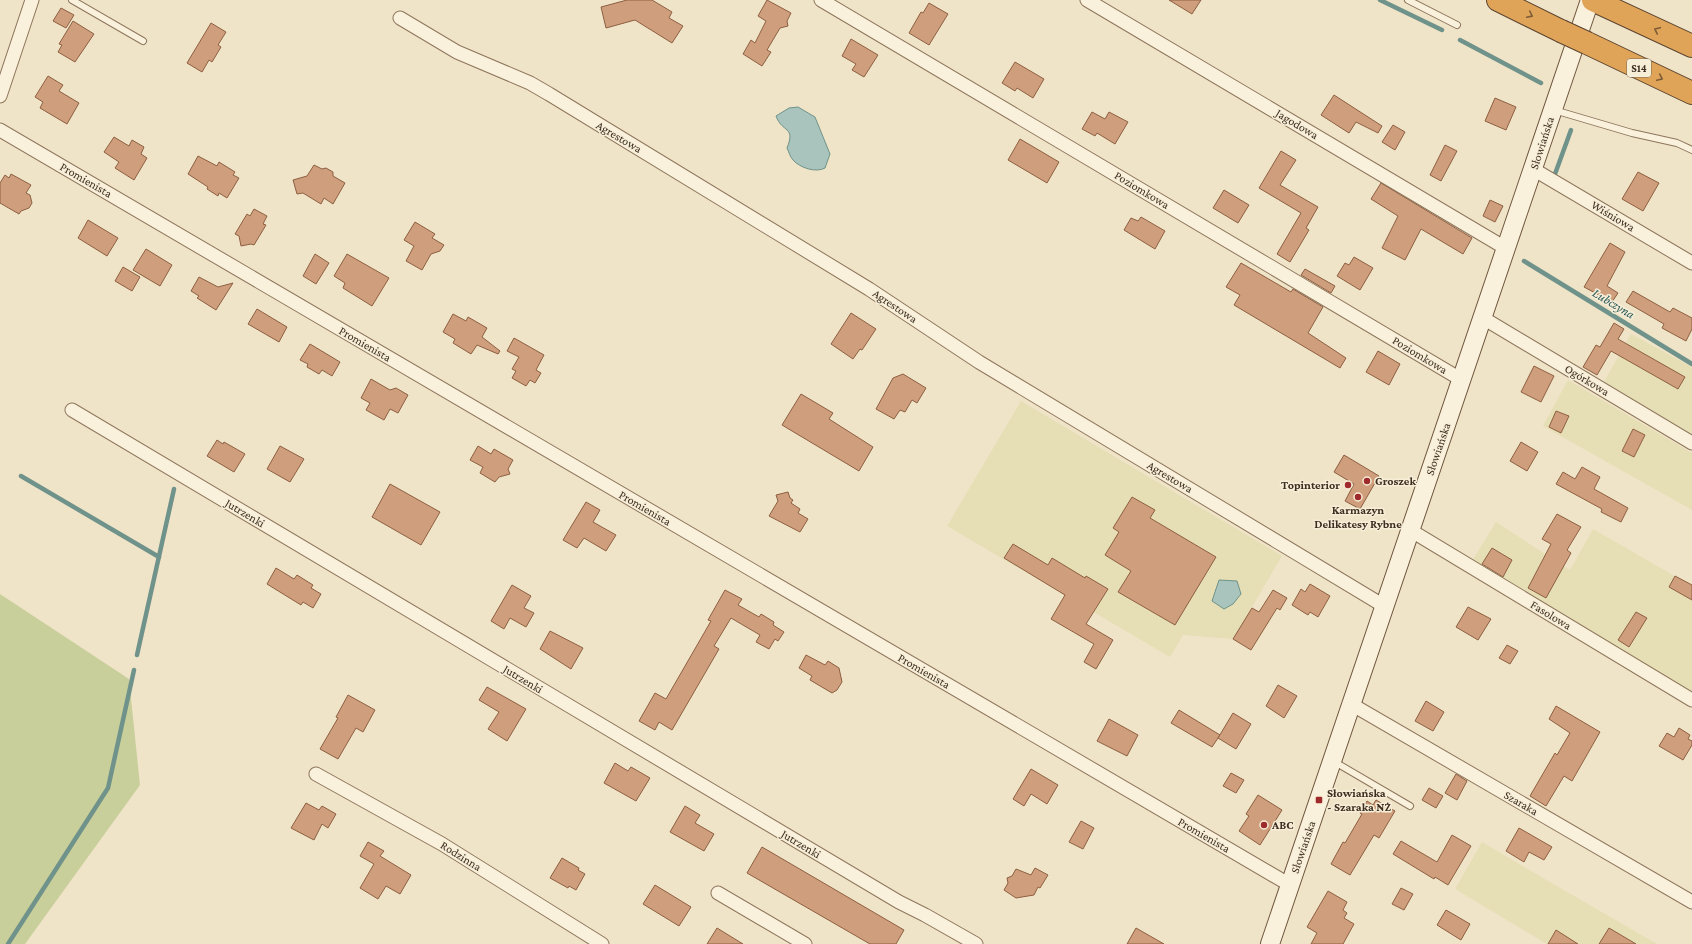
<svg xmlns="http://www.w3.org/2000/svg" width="1692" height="944" viewBox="0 0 1692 944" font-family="'Crimson Pro',serif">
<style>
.farmland{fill:#e6deb5}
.green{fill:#c9cf9b}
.water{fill:#a9c4bc;stroke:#6f938a}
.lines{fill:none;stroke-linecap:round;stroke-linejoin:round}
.stream{stroke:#6f938a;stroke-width:4.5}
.building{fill:#cf9f7d;stroke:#8d5f41}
.lane-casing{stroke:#8d765c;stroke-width:8}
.street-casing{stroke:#8d765c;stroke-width:15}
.secondary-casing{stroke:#6f573f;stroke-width:20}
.highway-casing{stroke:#5b4430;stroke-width:24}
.lane{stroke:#faf1dc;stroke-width:6}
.street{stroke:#faf1dc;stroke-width:13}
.secondary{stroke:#faf1dc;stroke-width:18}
.highway{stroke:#e0a458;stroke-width:22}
.highway-bridge-casing{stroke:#5b4430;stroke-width:24;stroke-linecap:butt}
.highway-bridge{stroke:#e0a458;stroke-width:22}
.oneway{stroke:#7e5d36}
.poi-dot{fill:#9e2a2b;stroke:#f7eed8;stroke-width:1.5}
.labels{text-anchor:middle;stroke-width:3;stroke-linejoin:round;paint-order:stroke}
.shield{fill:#f7eed8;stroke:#756857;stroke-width:1}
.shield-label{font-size:11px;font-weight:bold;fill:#3d2e20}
.street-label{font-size:12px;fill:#3d2e20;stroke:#f7eed8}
.poi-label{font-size:12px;font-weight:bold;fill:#3d2e20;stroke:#f7eed8;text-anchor:start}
.water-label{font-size:13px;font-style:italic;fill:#2f5d5a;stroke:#f7eed8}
</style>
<rect width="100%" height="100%" fill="#f0e4c8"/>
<g class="farmland">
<polygon points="1631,334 1692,367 1692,435 1604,382"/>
<polygon points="1568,380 1692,453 1692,510 1543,426"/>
<polygon points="1021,401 1282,556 1233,639 1183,635 1170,657 947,526"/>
<polygon points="1496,522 1570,570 1593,529 1692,586 1692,692 1472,561"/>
<polygon points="1482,842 1543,878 1657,944 1547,944 1455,889"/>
</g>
<polygon class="green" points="0,594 129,679 140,785 25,944 0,944"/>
<g class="water">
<path d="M798 107 815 117 830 154 825 168C816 173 800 168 793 160 790 157 789 152 787 148 796 126 782 133 776 116L789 108Z"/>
<polygon points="1219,580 1237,581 1241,594 1233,604 1224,609 1212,601"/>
</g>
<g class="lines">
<g class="stream">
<polyline points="1380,0 1442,30"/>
<polyline points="1460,40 1541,83"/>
<polyline points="1555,174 1571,130"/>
<polyline points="1524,261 1692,364"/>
<polyline points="21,476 159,557"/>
<polyline points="137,655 174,489"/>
<polyline points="8,944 108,788 134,670"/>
</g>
</g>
<g class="building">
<polygon points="627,0 652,0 672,12 669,18 683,26 672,43 635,20 606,28 601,7"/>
<polygon points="767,0 791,13 787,21 788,26 780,28 767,50 771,52 762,66 743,54 751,40 755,43 766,21 758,16"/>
<polygon points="1169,0 1201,0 1192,14"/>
<polygon points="929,3 948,14 929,45 909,33 921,12 923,13"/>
<polygon points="61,8 74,15 66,28 53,21"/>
<polygon points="73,21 94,34 75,62 58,52 62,45 59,44"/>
<polygon points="211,23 226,32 218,45 221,47 212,62 209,60 202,72 187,63"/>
<polygon points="851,39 878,55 864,77 852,70 856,64 842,56"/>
<polygon points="1015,62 1044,79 1033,98 1017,88 1015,91 1002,83"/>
<polygon points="48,76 63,85 59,91 79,103 67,124 40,108 43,102 35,97"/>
<polygon points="1334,95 1382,126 1378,133 1356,122 1349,133 1321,115"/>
<polygon points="1495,98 1516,107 1506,130 1485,121"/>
<polygon points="1092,112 1105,119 1109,112 1128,122 1115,144 1097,133 1095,136 1082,129"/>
<polygon points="1393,125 1405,132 1395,150 1382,142"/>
<polygon points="114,137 129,146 132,140 144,147 141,154 147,158 134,180 115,168 119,162 104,152"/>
<polygon points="1020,139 1059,162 1047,183 1008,160"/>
<polygon points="1445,145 1457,151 1441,181 1430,175"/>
<polygon points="1281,151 1296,160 1280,185 1318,207 1306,228 1309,230 1290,262 1277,254 1301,213 1259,188"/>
<polygon points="198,156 217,166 219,162 235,172 233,175 239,178 227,198 219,193 218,196 207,189 208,187 188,174"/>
<polygon points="314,165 322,169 326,168 333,172 333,176 345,183 333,204 324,198 321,204 303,193 297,194 293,180 307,176"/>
<polygon points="1638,172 1659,183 1643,211 1622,199"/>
<polygon points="11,174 31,185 26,193 30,195 32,203 29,208 21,211 19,214 0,203 0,183 5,175 9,178"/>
<polygon points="1381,183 1472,238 1463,254 1421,229 1405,260 1382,248 1398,216 1371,199"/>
<polygon points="1224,190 1249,205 1238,223 1213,208"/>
<polygon points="1490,200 1503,206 1495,222 1483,216"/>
<polygon points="254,209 267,216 263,224 266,225 254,245 251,244 241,246 239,236 235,234 247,214 250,216"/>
<polygon points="1141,217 1165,231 1155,249 1124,230 1131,218 1138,221"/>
<polygon points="88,220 118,238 107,256 78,238"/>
<polygon points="415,222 435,234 432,238 444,245 440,251 431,254 422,270 406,261 414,246 404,240"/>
<polygon points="1610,243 1625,252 1607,286 1618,293 1612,302 1584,287"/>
<polygon points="146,249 172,265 160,286 133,270"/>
<polygon points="315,254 329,263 316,284 303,276"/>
<polygon points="347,254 389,278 372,306 343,288 345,283 334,276"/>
<polygon points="1354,257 1373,268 1360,290 1337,276 1345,263 1349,265"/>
<polygon points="1241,263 1291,292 1293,289 1323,307 1308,333 1346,358 1340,368 1234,305 1240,295 1226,287"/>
<polygon points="123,267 140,277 132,291 115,281"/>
<polygon points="1305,269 1335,286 1331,293 1301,275"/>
<polygon points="199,277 218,287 233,283 216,310 197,298 199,296 191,291"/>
<polygon points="1633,291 1670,312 1673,308 1692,318 1692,329 1686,341 1662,328 1664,324 1626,302"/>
<polygon points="257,309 287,327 279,342 248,324"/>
<polygon points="851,313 876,329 862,350 860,349 853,359 831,344"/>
<polygon points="453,314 466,321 468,317 487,328 482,337 500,351 498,354 477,345 471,354 453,343 455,339 443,332"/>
<polygon points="1614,323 1624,329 1618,339 1685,377 1678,389 1611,351 1597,375 1583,367 1596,345 1600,347"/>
<polygon points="514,338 544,355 536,370 541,373 535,383 530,380 526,386 512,378 516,371 512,369 519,357 507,351"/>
<polygon points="310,344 340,362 332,376 322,370 319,374 307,367 308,364 300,360"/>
<polygon points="1378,351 1400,364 1389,385 1366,372"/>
<polygon points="1534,366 1554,376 1541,402 1521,392"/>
<polygon points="903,374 926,388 917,403 912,400 905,412 900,410 894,419 876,409 893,378"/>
<polygon points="371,379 390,390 396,388 408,395 398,413 390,409 384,420 366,410 370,403 361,398"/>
<polygon points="801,394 833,413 829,419 873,447 859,471 782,425"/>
<polygon points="1556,411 1569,416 1561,433 1549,427"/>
<polygon points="1633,429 1645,435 1634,457 1622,451"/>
<polygon points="217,440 223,444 224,442 245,454 234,472 207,456"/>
<polygon points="1521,442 1538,452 1527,471 1510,461"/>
<polygon points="280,446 304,459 290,482 267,469"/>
<polygon points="478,446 491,454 494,449 513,460 508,469 510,474 499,477 495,482 480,473 483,467 470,460"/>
<polygon points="1344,455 1379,476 1360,509 1345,501 1354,484 1334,472"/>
<polygon points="1582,467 1600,477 1594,489 1628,508 1621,522 1601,512 1602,509 1556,484 1563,472 1575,479"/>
<polygon points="390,484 440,512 421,545 372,517"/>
<polygon points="788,492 790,498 793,500 791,503 800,509 798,513 808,519 800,532 769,516 778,501 776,495"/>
<polygon points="1132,497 1155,510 1150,518 1216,557 1175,625 1118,592 1131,571 1105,555 1119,532 1113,528"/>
<polygon points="586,502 600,510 593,522 616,535 606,551 584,538 577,548 563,540"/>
<polygon points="1557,514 1581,527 1567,550 1571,553 1546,598 1528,588 1551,544 1542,539"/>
<polygon points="1013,544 1048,565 1052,558 1085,578 1086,576 1108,589 1086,624 1113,640 1096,669 1084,662 1094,644 1051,619 1065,595 1004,558"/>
<polygon points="1492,548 1512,560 1503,577 1482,564"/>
<polygon points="276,568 294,579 297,575 313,585 311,588 321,594 313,608 303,602 301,605 267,584"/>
<polygon points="1675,576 1692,585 1692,600 1669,587"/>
<polygon points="1310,584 1330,596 1318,617 1310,612 1308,615 1292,605 1301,589 1305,592"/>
<polygon points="512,585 531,596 524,608 534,613 526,627 510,618 504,629 491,621"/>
<polygon points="725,590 742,599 738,605 759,617 761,614 774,622 773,625 784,632 778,641 775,639 769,649 756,642 760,635 731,618 714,646 719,649 672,730 659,722 655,730 639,721 655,693 666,699 711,621 708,620"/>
<polygon points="1273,590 1287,598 1280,610 1277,608 1251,650 1233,639 1252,608 1259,612"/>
<polygon points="1468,607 1491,619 1478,640 1456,627"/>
<polygon points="1636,612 1647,618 1629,647 1618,640"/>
<polygon points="550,631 583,648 571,669 540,649"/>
<polygon points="1507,645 1518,651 1510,664 1499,658"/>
<polygon points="806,655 825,665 828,661 839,668 842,682 837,690 832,693 810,680 812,676 799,668"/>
<polygon points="1278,685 1297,696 1284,718 1266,706"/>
<polygon points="487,687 526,709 507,741 488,729 499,712 479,700"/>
<polygon points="348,695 375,710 363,732 356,728 338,759 320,749 338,718 336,717"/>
<polygon points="1426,701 1444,712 1433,731 1415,721"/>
<polygon points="1556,706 1600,732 1572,781 1564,776 1546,806 1530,796 1555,753 1557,755 1570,733 1549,719"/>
<polygon points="1179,710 1220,735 1212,747 1171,723"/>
<polygon points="1233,713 1251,724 1236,749 1218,738"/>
<polygon points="1109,719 1138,735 1127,756 1097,741"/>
<polygon points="1679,728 1690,735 1688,739 1692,741 1692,745 1683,760 1659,746 1667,733 1674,737"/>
<polygon points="615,763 628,771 631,767 650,778 636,801 604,783"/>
<polygon points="1031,769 1058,785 1047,804 1031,794 1024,806 1013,799"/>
<polygon points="1231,773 1244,780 1236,793 1223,786"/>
<polygon points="1456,774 1467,781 1457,800 1445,793"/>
<polygon points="1429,788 1443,796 1436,808 1422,800"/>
<polygon points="1258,795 1282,810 1260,845 1239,831 1249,816 1246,814"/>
<polygon points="1376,800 1395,811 1379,838 1374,835 1350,875 1331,864 1343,842 1345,843 1362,814 1360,813 1367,801 1373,805"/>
<polygon points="306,803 319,810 322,806 336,814 328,828 322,824 314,840 291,828"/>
<polygon points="685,806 700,815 695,823 714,834 704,851 670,832"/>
<polygon points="1081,821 1094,828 1083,849 1069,842"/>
<polygon points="1519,828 1552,847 1544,860 1529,852 1524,862 1506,851"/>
<polygon points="1452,835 1471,846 1448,885 1435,877 1434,879 1393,854 1401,841 1437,862"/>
<polygon points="368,842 384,851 380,856 411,875 400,894 386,886 378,899 360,888 374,864 360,856"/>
<polygon points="762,847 904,930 896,944 870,944 747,873"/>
<polygon points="562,858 579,868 578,870 585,874 576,890 569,886 568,888 550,878"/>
<polygon points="1035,868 1048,875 1040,888 1038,887 1034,895 1016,898 1004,890 1008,883 1007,878 1012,876 1016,869 1031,875"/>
<polygon points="655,885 691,907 679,926 643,904"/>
<polygon points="1401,888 1413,894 1404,910 1392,904"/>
<polygon points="1328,891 1347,902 1343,910 1347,913 1344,918 1354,924 1343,944 1311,944 1317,933 1307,927"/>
<polygon points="1446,910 1470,924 1461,940 1437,925"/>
<polygon points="717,928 743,944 707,944"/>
<polygon points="1136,928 1164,944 1127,944"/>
<polygon points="1609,928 1636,944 1599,944"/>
<polygon points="1556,930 1578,944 1548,944"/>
</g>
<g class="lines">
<defs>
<g id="lane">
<polyline points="72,0 143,41"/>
<polyline points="1408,0 1457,25"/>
<polyline points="1554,110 1632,133 1677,143 1692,150"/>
<polyline points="1333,761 1410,806"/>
</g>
<g id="street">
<polyline points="821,0 1462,380"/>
<polyline points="1087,0 1507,249"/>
<polyline points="400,18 457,52 530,83 549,94 869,289 979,362 1384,606"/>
<polyline points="0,96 32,0"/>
<polyline points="0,130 1290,885"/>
<polyline points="1533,169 1692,263"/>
<polyline points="1483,318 1692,443"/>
<polyline points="72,410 899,902 925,915 976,944"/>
<polyline points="1410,530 1692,700"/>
<polyline points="1351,704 1692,902"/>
<polyline points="316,774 442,844 602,944"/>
<polyline points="718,893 805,944"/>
</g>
<polyline id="secondary" points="1270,944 1590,0"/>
<g id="highway">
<polyline points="1498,0 1561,31"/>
<polyline points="1593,0 1692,46"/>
<polyline points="1587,43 1692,93"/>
</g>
</defs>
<use href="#lane" class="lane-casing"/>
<use href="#street" class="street-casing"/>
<use href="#secondary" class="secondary-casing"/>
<use href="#highway" class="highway-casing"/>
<use href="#lane" class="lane"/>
<use href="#street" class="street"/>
<use href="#secondary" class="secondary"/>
<use href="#highway" class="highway"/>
<defs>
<polyline id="highway-bridge" points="1561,31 1587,43"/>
</defs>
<use href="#highway-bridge" class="highway-bridge-casing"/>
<use href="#highway-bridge" class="highway-bridge"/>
</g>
<defs><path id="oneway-chevron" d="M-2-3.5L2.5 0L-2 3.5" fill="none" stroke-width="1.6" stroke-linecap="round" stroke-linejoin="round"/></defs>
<g class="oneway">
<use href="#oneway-chevron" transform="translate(1530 15) rotate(26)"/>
<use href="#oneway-chevron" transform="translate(1657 30) rotate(-155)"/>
<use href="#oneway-chevron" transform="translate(1660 78) rotate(25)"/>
</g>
<g class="poi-dot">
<circle cx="1367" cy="481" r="4"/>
<circle cx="1348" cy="485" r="4"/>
<circle cx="1358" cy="497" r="4"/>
<rect x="1315" y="796" width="8" height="8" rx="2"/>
<circle cx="1264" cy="825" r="4"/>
</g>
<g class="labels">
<rect class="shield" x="1627" y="59" width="24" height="18" rx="3"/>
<g class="shield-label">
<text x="1639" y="72">S14</text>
</g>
<g class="street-label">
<text transform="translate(1297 124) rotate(31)" y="4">Jagodowa</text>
<text transform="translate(619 137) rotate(31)" y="4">Agrestowa</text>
<text transform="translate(1542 143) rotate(-72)" y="4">Słowiańska</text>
<text transform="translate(86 180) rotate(30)" y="4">Promienista</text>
<text transform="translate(1142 190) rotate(31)" y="4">Poziomkowa</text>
<text transform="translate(1613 216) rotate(31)" y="4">Wiśniowa</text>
<text transform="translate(895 306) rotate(34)" y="4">Agrestowa</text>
<text transform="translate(365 344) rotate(30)" y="4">Promienista</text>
<text transform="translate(1420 355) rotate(31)" y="4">Poziomkowa</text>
<text transform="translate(1587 380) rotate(31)" y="4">Ogórkowa</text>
<text transform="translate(1438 449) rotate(-71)" y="4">Słowiańska</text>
<text transform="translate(1170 477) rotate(31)" y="4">Agrestowa</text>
<text transform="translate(645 508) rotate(30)" y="4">Promienista</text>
<text transform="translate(245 513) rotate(31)" y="4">Jutrzenki</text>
<text transform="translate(1551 615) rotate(31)" y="4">Fasolowa</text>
<text transform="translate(924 671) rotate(30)" y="4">Promienista</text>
<text transform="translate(523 679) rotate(31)" y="4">Jutrzenki</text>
<text transform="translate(1521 803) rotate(30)" y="4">Szaraka</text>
<text transform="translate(1204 835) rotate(30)" y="4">Promienista</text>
<text transform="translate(801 844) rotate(31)" y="4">Jutrzenki</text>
<text transform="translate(1303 847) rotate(-71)" y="4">Słowiańska</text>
<text transform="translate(461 856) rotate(32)" y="4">Rodzinna</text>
</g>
<g class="poi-label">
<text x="1375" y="485">Groszek</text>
<text x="1340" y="489" text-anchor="end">Topinterior</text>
<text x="1358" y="514" text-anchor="middle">Karmazyn<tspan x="1358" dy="14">Delikatesy Rybne</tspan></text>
<text x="1327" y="797">Słowiańska<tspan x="1327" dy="14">- Szaraka NŻ</tspan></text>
<text x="1272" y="829">ABC</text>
</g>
<g class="water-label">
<text transform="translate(1614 303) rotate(31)" y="5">Lubczyna</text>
</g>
</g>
</svg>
